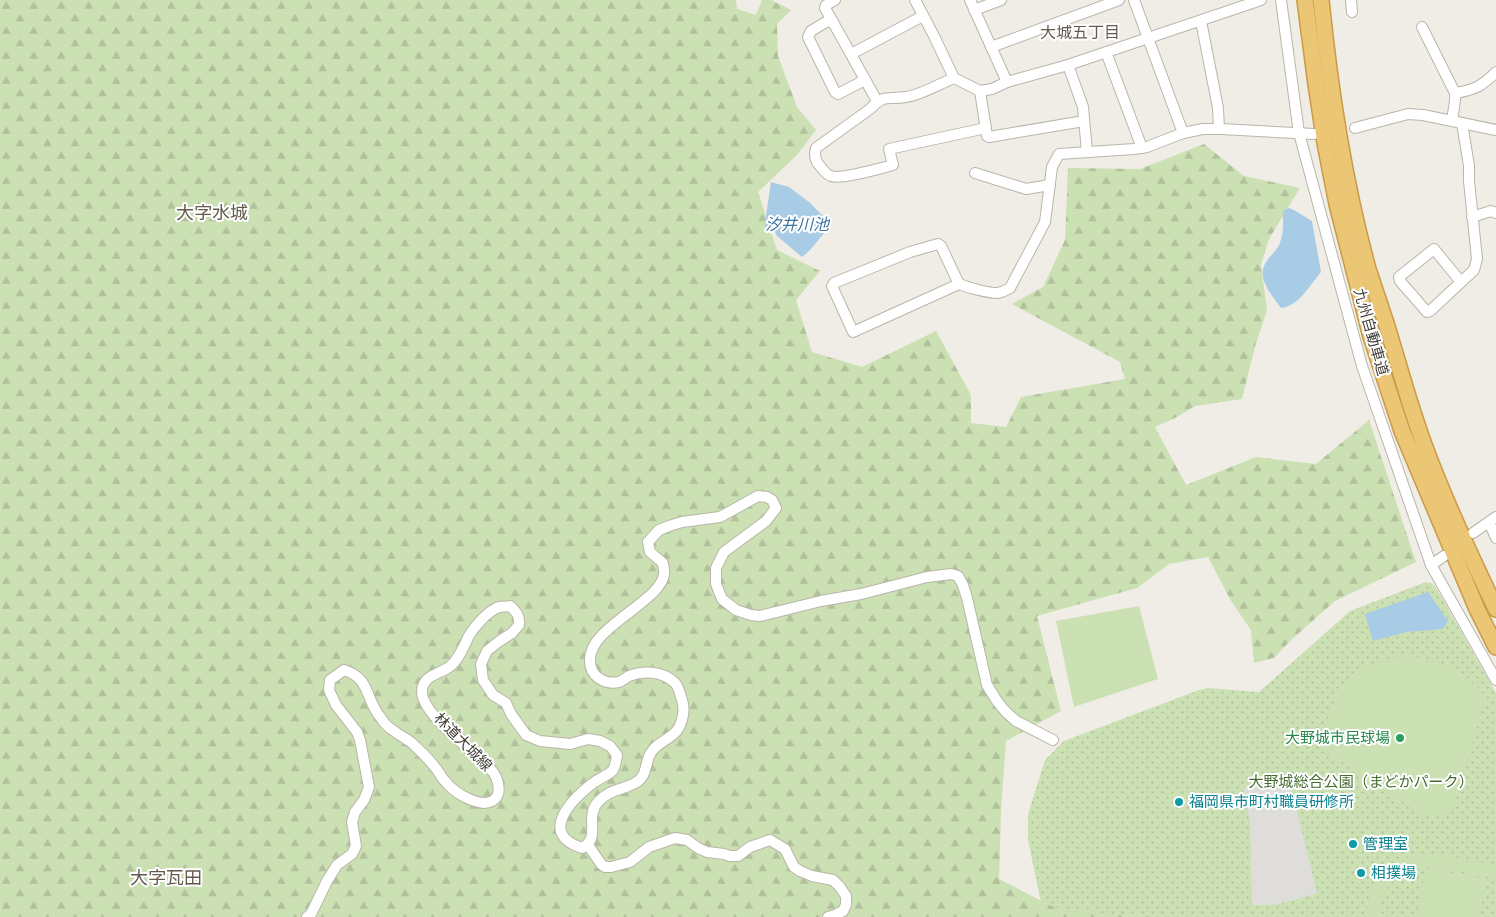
<svg xmlns="http://www.w3.org/2000/svg" width="1496" height="917" viewBox="0 0 1496 917" font-family="'Alegreya Sans','Noto Sans JP',sans-serif">
<style>
.grass{fill:url(#grass-dots)}
.forest{fill:url(#forest-firs)}
.garden{fill:#cbe0b3}
.parking{fill:#dfddda}
.water{fill:#a9cce6}
.lines{fill:none;stroke-linecap:round;stroke-linejoin:round}
.minor-casing{stroke:#bbb5a9;stroke-width:12}
.highway-casing{stroke:#c99b47;stroke-width:18}
.minor{stroke:#fff;stroke-width:10}
.highway{stroke:#ebc675;stroke-width:15}
.leisure-dot{fill:#2e9e5b;stroke:#fff;stroke-width:2}
.culture-dot{fill:#0f9aa8;stroke:#fff;stroke-width:2}
.labels{text-anchor:middle;stroke-width:4;stroke-linejoin:round;paint-order:stroke}
.street-label{font-size:15px;fill:#423d36;stroke:#fff}
.leisure-label{font-size:15px;fill:#27864d;stroke:#fff;text-anchor:end}
.park-label{font-size:15px;fill:#476c31;stroke:#fff}
.culture-label{font-size:15px;fill:#0d838f;stroke:#fff;text-anchor:start}
.neighbourhood-label{font-size:16px;fill:#645b4e;stroke:#fff}
.water-label{font-size:16px;font-style:italic;fill:#3d75a0;stroke:#fff}
.quarter-label{font-size:18px;fill:#645b4e;stroke:#fff}
</style>
<defs>
<pattern id="grass-dots" width="8" height="8" patternUnits="userSpaceOnUse" patternTransform="scale(1.25)"><rect width="8" height="8" fill="#cbe0b3"/><path d="M2 2h.1M6 6h.1" fill="none" stroke="#b0c19b" stroke-width="1.8" stroke-linecap="round"/></pattern>
<pattern id="forest-firs" width="22" height="20" patternUnits="userSpaceOnUse" patternTransform="scale(1.25)"><rect width="22" height="20" fill="#cbe0b3"/><path d="M5 1l3.5 6h-7zM16 11l3.5 6h-7z" fill="#b0c19b"/></pattern>
</defs>
<rect width="100%" height="100%" fill="#f0ede6"/>
<polygon class="grass" points="1426,582 1431,583 1435,586 1496,693 1496,917 1044,917 1028,840 1028,814 1045,760 1064,741 1199,690 1208,688 1259,692 1350,611"/>
<polygon class="forest" points="0,0 736,0 737,9 756,15 762,0 771,0 791,10 777,24 778,56 797,107 816,130 797,155 758,192 777,250 820,271 796,300 812,352 862,367 936,331 971,395 971,423 1006,427 1021,397 1125,379 1120,362 1012,304 1043,287 1065,240 1068,168 1140,169 1204,144 1244,176 1300,188 1269,239 1261,265 1267,310 1256,343 1242,399 1195,406 1177,417 1155,427 1186,485 1256,457 1316,464 1369,420 1416,562 1335,601 1290,641 1274,658 1254,663 1251,630 1231,601 1208,557 1169,564 1137,588 1037,616 1061,711 1006,741 1001,811 999,879 1055,908 1122,915 1159,917 0,917"/>
<g class="garden">
<polygon points="1139,606 1158,679 1074,707 1056,621"/>
<path d="M1410 657C1431 660 1453 666 1470 680 1476 685 1481 691 1486 697L1455 802C1444 821 1432 819 1415 810L1326 751C1326 743 1325 733 1327 724 1332 694 1357 666 1387 659 1395 657 1403 657 1410 657Z"/>
<path d="M1432 854 1496 865V879C1483 876 1471 874 1458 871 1433 867 1408 862 1390 884 1382 894 1380 905 1380 917H1367C1366 880 1396 853 1432 854Z"/>
<polygon points="1425,869 1486,879 1479,917 1417,917"/>
</g>
<polygon class="parking" points="1288,774 1317,893 1309,896 1273,905 1252,905 1250,822 1244,788"/>
<g class="water">
<path d="M771 182 789 187 809 202 827 220 829 227C821 236 811 251 802 257L777 236 775 232 766 230 765 223Z"/>
<path d="M1289 208 1294 210 1312 221 1321 272C1310 285 1299 306 1281 308 1273 297 1258 280 1264 266 1267 259 1274 253 1278 247 1284 236 1283 223 1283 211Z"/>
<polygon points="1428,592 1448,621 1443,629 1406,632 1373,641 1365,614"/>
</g>
<g class="lines">
<defs>
<g id="minor">
<polyline points="835,0 826,5 825,8 877,101"/>
<polyline points="915,0 934,36 954,78 980,91 992,89 1007,82 1068,65 1261,0"/>
<polyline points="970,0 1007,82"/>
<polyline points="1134,0 1183,133"/>
<polyline points="1281,0 1299,133 1362,366 1431,565 1496,680"/>
<polyline points="1351,0 1352,12"/>
<polyline points="974,10 1001,0"/>
<polyline points="1201,21 1218,108 1219,129"/>
<polyline points="833,22 826,22 811,31 808,37 835,92 838,94 865,80"/>
<path d="M1422 27 1455 93C1456 101 1453 112 1452 121"/>
<polyline points="991,47 1119,0"/>
<polyline points="1106,52 1142,148"/>
<polyline points="851,54 923,16"/>
<polyline points="1068,65 1083,107 1087,152"/>
<path d="M954 78C939 84 921 95 906 97 887 100 885 93 870 109L816 148C814 155 815 161 820 166 823 170 827 175 831 176 840 180 881 168 893 165L889 149 986 128"/>
<polyline points="980,91 987,136 989,137 1084,121"/>
<path d="M1455 93C1475 90 1482 86 1496 72"/>
<polyline points="1355,128 1408,114 1423,115 1496,130"/>
<polyline points="975,173 1026,189 1050,185"/>
<polyline points="1472,217 1491,211 1496,213"/>
<polyline points="1461,282 1434,249 1399,277 1400,281 1427,312 1430,311 1474,270 1477,259 1469,181 1469,166 1462,123"/>
<path d="M959 284 941 246 938 244 910 252 834 283 832 286 853 332 959 284C969 288 988 293 998 293 1003 292 1006 290 1010 288L1045 222 1052 167 1059 154 1134 149 1147 147 1183 133 1203 129H1221L1314 134"/>
<polyline points="1489,522 1496,538"/>
<polyline points="1473,533 1496,517"/>
<polyline points="1431,565 1444,556"/>
<polyline points="588,845 601,864 605,867 611,867 630,862 649,847 675,838 687,840 698,848 707,852 724,854 730,856 738,856 750,847 770,840 785,849 794,867 800,871 812,876 833,880 840,887 846,896 846,905 843,911 835,915 828,917"/>
<path d="M307 917 311 914 327 881 337 865 352 854 356 846 352 822 355 812 364 800 369 787 360 740 357 732 336 705 329 690 330 680 344 670C371 678 365 700 381 718 384 723 389 728 394 731 400 736 408 739 413 744 420 751 428 758 434 766 438 770 441 777 445 781 453 792 471 802 484 803 490 803 496 800 498 794 500 788 497 777 493 772 478 754 421 715 422 691 423 675 440 674 449 667 457 662 462 650 466 642 470 631 487 611 499 607 502 606 507 607 510 606 517 612 520 617 519 625L512 633 498 642 487 651 481 664 483 680 493 695 506 703 511 714 526 735 540 741 570 744 588 739 600 741 610 746 617 755C616 760 616 765 613 770 608 776 599 778 593 783 571 800 538 834 582 848 602 838 584 817 598 802 610 789 622 790 635 783 647 777 645 764 650 754 660 737 679 741 683 715 684 709 684 706 682 700 680 695 679 687 675 683 663 671 643 670 629 676 625 678 622 681 619 682 604 685 590 676 590 661 588 627 661 602 664 574 665 571 663 566 663 563L650 552 648 542 659 530 669 526 682 522 720 517 758 496 767 497 772 500 776 508 766 521 724 552 716 568V584L722 599 736 610 751 615 760 616 821 601 861 594 927 577 951 574 958 576 963 585 967 598 987 685 997 701 1005 711 1016 721 1053 740"/>
</g>
<g id="highway">
<polyline points="1305,0 1316,84 1325,143 1337,204 1371,337 1402,431 1477,609 1496,647"/>
<path d="M1321 0C1330 90 1344 182 1368 269 1374 287 1380 305 1386 323 1399 365 1410 408 1426 450 1446 504 1471 557 1496 609"/>
</g>
</defs>
<use href="#minor" class="minor-casing"/>
<use href="#highway" class="highway-casing"/>
<use href="#minor" class="minor"/>
<use href="#highway" class="highway"/>
</g>
<circle class="leisure-dot" cx="1400" cy="738" r="5"/>
<g class="culture-dot">
<circle cx="1179" cy="802" r="5"/>
<circle cx="1353" cy="844" r="5"/>
<circle cx="1361" cy="873" r="5"/>
</g>
<g class="labels">
<g class="street-label">
<text transform="translate(1371 332) rotate(74)" y="5">九州自動車道</text>
<text transform="translate(463 742) rotate(45)" y="5">林道大城線</text>
</g>
<g class="leisure-label">
<text x="1390" y="743">大野城市民球場</text>
</g>
<g class="park-label">
<text x="1361" y="787">大野城総合公園（まどかパーク）</text>
</g>
<g class="culture-label">
<text x="1189" y="807">福岡県市町村職員研修所</text>
<text x="1363" y="849">管理室</text>
<text x="1371" y="878">相撲場</text>
</g>
<g class="neighbourhood-label">
<text x="1080" y="38">大城五丁目</text>
</g>
<g class="water-label">
<text x="797" y="230">汐井川池</text>
</g>
<g class="quarter-label">
<text x="212" y="219">大字水城</text>
<text x="166" y="884">大字瓦田</text>
</g>
</g>
</svg>
